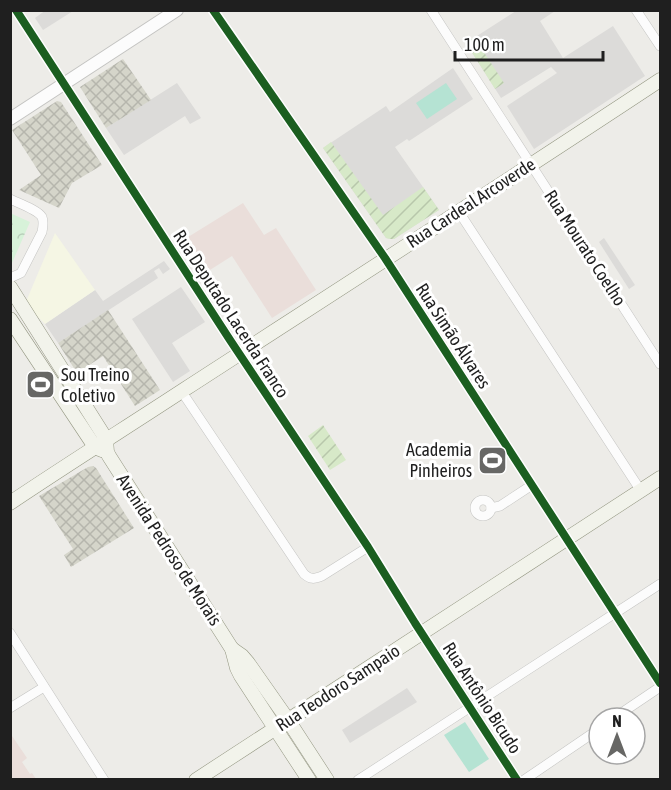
<svg xmlns="http://www.w3.org/2000/svg" width="671" height="790" viewBox="0 0 671 790" font-family="'Asap Condensed',sans-serif">
<style>
.residential{fill:#dcdbd9}
.commercial{fill:#eadeda}
.education{fill:#f5f6e4}
.construction{fill:url(#construction-cross-hatch)}
.park{fill:url(#park-crowns)}
.garden{fill:url(#garden-furrows)}
.pitch{fill:#b5e3d3}
.lines{fill:none;stroke-linecap:round;stroke-linejoin:round}
.minor-casing{stroke:#c4c4c2;stroke-width:10}
.tertiary-casing{stroke:#c4c4c2;stroke-width:14}
.secondary-casing{stroke:#939681;stroke-width:15}
.minor{stroke:#fcfcfc;stroke-width:9}
.tertiary{stroke:#fcfcfc;stroke-width:12}
.secondary{stroke:#f2f3eb;stroke-width:14}
.cycleway-casing{stroke:#fff;stroke-width:11}
.cycleway{stroke:#1b5e20;stroke-width:8}
.labels{text-anchor:middle;stroke-width:6;stroke-linejoin:round;paint-order:stroke}
.street-label{font-size:18px;fill:#1f1f1f;stroke:#fff}
.poi-label{font-size:18px;fill:#1f1f1f;stroke:#fff;text-anchor:start}
</style>
<defs>
<pattern id="construction-cross-hatch" width="8" height="8" patternUnits="userSpaceOnUse" patternTransform="scale(1.5)"><rect width="8" height="8" fill="#d5d5ca"/><path d="M0 0l8 8M0 8l8-8" fill="none" stroke="#b6b6ad"/></pattern>
<pattern id="park-crowns" width="20" height="18" patternUnits="userSpaceOnUse" patternTransform="scale(1.5)"><rect width="20" height="18" fill="#d7f2d9"/><path d="M2 6a3 3 0 1 1 6 0M12 15a3 3 0 1 1 6 0" fill="none" stroke="#b8cfba"/></pattern>
<pattern id="garden-furrows" width="10" height="10" patternUnits="userSpaceOnUse" patternTransform="scale(1.5)"><rect width="10" height="10" fill="#d7e9c8"/><path d="M-1 1l2-2M0 10L10 0M9 11l2-2" fill="none" stroke="#b8c7ab"/></pattern>
</defs>
<rect width="100%" height="100%" fill="#edece8"/>
<g class="residential">
<polygon points="46,10 73,10 73,11 43,30 35,18"/>
<polygon points="516,11 555,11 540,21 563,58 613,26 645,76 534,149 507,106 557,73 551,67 501,98 466,43"/>
<polygon points="453,68 473,99 409,141 407,139 395,147 439,210 394,239 390,239 386,238 323,148 386,106 390,112"/>
<polygon points="177,83 201,118 190,124 185,116 124,155 106,128"/>
<polygon points="604,238 635,285 629,289 599,242"/>
<polygon points="164,261 170,269 163,274 159,268 154,271 158,278 58,343 45,324 95,290 103,301"/>
<polygon points="181,287 205,322 172,343 190,371 173,382 132,319"/>
<polygon points="407,688 417,702 350,743 342,730"/>
</g>
<g class="commercial">
<polygon points="243,203 264,235 276,228 316,290 272,318 232,256 202,275 180,242"/>
<polygon points="10,733 27,758 22,762 30,774 32,773 36,779 11,779"/>
</g>
<polygon class="education" points="55,233 95,290 45,324 25,304"/>
<g class="construction">
<polygon points="123,59 151,100 106,128 80,87"/>
<polygon points="57,101 61,102 102,165 72,183 59,208 19,190 41,175 12,130"/>
<polygon points="108,310 160,390 135,406 103,356 77,373 58,343"/>
<polygon points="93,466 96,468 134,528 71,567 64,555 73,549 39,496 88,467"/>
</g>
<polygon class="park" points="10,213 30,222 12,263 11,273"/>
<g class="garden">
<polygon points="474,37 504,83 495,89 466,43"/>
<polygon points="331,142 383,215 423,187 439,210 394,239 390,239 386,238 323,148"/>
<polygon points="323,425 346,460 330,470 308,436"/>
</g>
<g class="pitch">
<polygon points="446,83 457,99 427,119 416,103"/>
<polygon points="465,722 489,759 469,772 444,735"/>
</g>
<g class="lines">
<defs>
<g id="minor">
<polyline points="16,10 230,340 368,547 415,623 517,780"/>
<polyline points="213,10 385,258 660,683"/>
<polyline points="431,10 660,364"/>
<polyline points="636,10 660,46"/>
<path d="M10 199C18 203 38 210 42 217 44 222 43 227 42 232L21 273 10 278"/>
<polyline points="459,212 641,491"/>
<path d="M182 392 304 574C311 580 314 579 322 576L368 547"/>
<circle cx="483" cy="508" r="8"/>
<polyline points="491,508 500,506 532,485"/>
<polyline points="10,633 104,780"/>
<polyline points="10,708 44,687"/>
<polyline points="614,718 660,687"/>
<polyline points="358,780 660,584"/>
<polyline points="524,780 599,729"/>
</g>
<polyline id="tertiary" points="10,119 177,10"/>
<g id="secondary">
<polyline points="10,287 106,439 107,452 109,456 232,649 237,668 241,676 309,780"/>
<polyline points="10,319 95,447 102,450"/>
<path d="M10 503C68 464 127 427 185 389 344 286 503 184 660 80"/>
<polyline points="232,649 242,656 248,663 288,720 327,780"/>
<polyline points="196,780 660,478"/>
</g>
</defs>
<use href="#minor" class="minor-casing"/>
<use href="#tertiary" class="tertiary-casing"/>
<use href="#secondary" class="secondary-casing"/>
<use href="#minor" class="minor"/>
<use href="#tertiary" class="tertiary"/>
<use href="#secondary" class="secondary"/>
<defs>
<g id="cycleway">
<polyline points="16,10 230,340 368,547 415,623 517,780"/>
<polyline points="213,10 385,258 660,683"/>
</g>
</defs>
<use href="#cycleway" class="cycleway-casing"/>
<use href="#cycleway" class="cycleway"/>
</g>
<defs>
<symbol id="stadium-square" viewBox="-11 -11 22 22"><rect x="-9" y="-9" width="18" height="18" rx="4" fill="#676765" stroke="#fff"/><path d="M0-5a6.5 5 0 1 0 0 10a6.5 5 0 1 0 0-10ZM-3.5-1.8h7v3.6h-7Z" fill="#fff"/></symbol>
</defs>
<g fill-rule="evenodd">
<use href="#stadium-square" x="24" y="368" width="33" height="33"/>
<use href="#stadium-square" x="476" y="444" width="33" height="33"/>
</g>
<g class="labels">
<g class="street-label">
<text transform="translate(471 203) rotate(-33)" y="6">Rua Cardeal Arcoverde</text>
<text transform="translate(585 248) rotate(57)" y="6">Rua Mourato Coelho</text>
<text transform="translate(231 314) rotate(57)" y="6">Rua Deputado Lacerda Franco</text>
<text transform="translate(453 336) rotate(57)" y="6">Rua Simão Álvares</text>
<text transform="translate(169 550) rotate(57)" y="6">Avenida Pedroso de Morais</text>
<text transform="translate(338 688) rotate(-33)" y="6">Rua Teodoro Sampaio</text>
<text transform="translate(482 698) rotate(57)" y="6">Rua Antônio Bicudo</text>
</g>
<g class="poi-label">
<text x="61" y="381">Sou Treino<tspan x="61" dy="21">Coletivo</tspan></text>
<text x="472" y="456" text-anchor="end">Academia<tspan x="472" dy="21">Pinheiros</tspan></text>
</g>
</g>
<rect width="671" height="790" fill="none" stroke="#1f1f1f" stroke-width="24"/>
<g transform="translate(617 736)"><circle r="28" fill="#ffffff" stroke="#a5a5a5" stroke-width="1.5"/>
<path d="M0-4.5L10 22L0 15L-10 22Z" fill="#676765"/>
<text y="-9" font-size="16" font-weight="bold" text-anchor="middle" fill="#1f1f1f">N</text>
</g>
<path d="M455 51v9h148v-9" fill="none" stroke="#1f1f1f" stroke-width="3"/>
<text x="464" y="51" font-size="18" fill="#1f1f1f" stroke="#ffffff" stroke-width="4.5" paint-order="stroke">100 m</text>
</svg>
